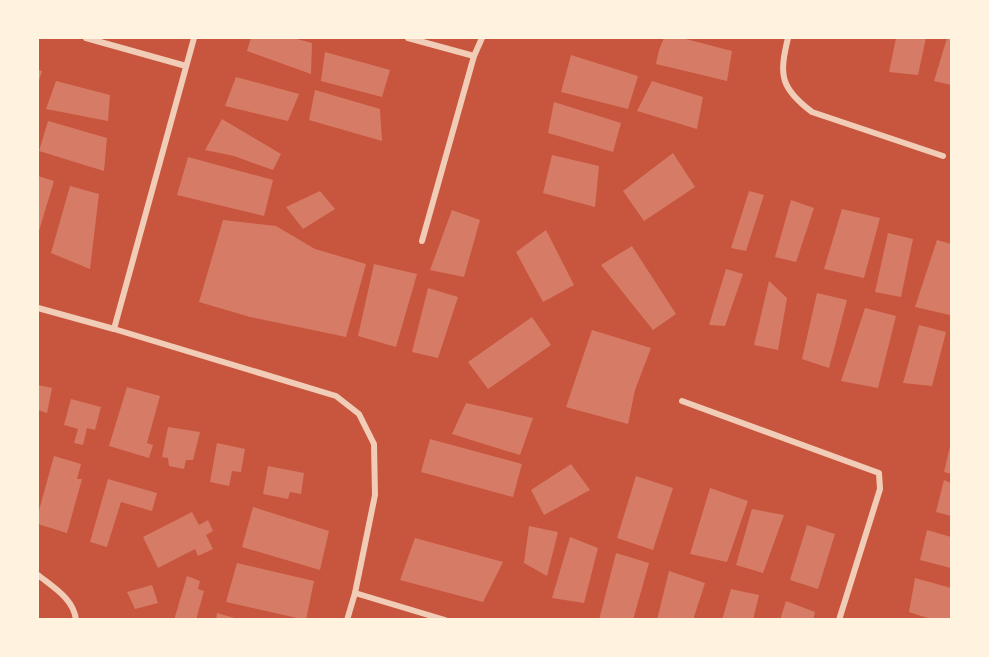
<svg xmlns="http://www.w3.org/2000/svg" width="989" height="657" viewBox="0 0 989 657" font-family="Commissioner,sans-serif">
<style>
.building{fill:#d67c66}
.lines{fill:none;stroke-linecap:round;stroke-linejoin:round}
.minor{stroke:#f1ccb7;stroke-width:6}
</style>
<rect width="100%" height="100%" fill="#c8553d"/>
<g class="building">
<polygon points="251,38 293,38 312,43 311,74 247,51"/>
<polygon points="664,38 682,38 732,51 727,81 656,64 659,50"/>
<polygon points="896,38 926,38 918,75 889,72"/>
<polygon points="947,38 951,38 951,85 934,81"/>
<polygon points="325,52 390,70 382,97 321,81"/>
<polygon points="571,55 638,76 628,109 561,92"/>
<polygon points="38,70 42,71 38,84"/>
<polygon points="236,77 299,94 288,121 225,106"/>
<polygon points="56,81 110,95 108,121 46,109"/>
<polygon points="652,81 703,97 697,129 637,111"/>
<polygon points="315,90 380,109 382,141 309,120"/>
<polygon points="554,102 621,123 613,152 548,133"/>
<polygon points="222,119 281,154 273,170 234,156 205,150"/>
<polygon points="48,121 107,138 104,171 39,151"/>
<polygon points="673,153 695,187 644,221 623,191"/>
<polygon points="552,155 599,166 595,207 543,193"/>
<polygon points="188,157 273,180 264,216 177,195"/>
<polygon points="38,176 54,181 38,234"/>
<polygon points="70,186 99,194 90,269 51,253"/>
<polygon points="320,191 335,209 303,229 286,207"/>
<polygon points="749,191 764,195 746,251 731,248"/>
<polygon points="791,200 814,208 796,262 775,257"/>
<polygon points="842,209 880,218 864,278 824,269"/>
<polygon points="452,210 480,220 464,277 430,270"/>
<polygon points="223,220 276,226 315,249 366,264 346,337 250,317 199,302"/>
<polygon points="546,230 574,285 543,302 516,252"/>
<polygon points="888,233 913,239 901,297 875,292"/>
<polygon points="937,240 951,244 951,308 950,315 915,307"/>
<polygon points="632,246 676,314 653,330 601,265"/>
<polygon points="374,264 417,274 396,347 358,336"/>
<polygon points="726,269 743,274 725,326 709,325"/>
<polygon points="769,281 787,298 778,350 754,345"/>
<polygon points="428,288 458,297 438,358 412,352"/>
<polygon points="817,293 847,300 829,368 802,359"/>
<polygon points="865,308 896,316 878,388 841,381"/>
<polygon points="532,317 551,345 488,389 468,362"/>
<polygon points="919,325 946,332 932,386 903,383"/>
<polygon points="592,330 651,348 635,390 628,424 566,407"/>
<polygon points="38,385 52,388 47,413 38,410"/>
<polygon points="127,387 160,396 147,443 153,445 149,458 109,446"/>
<polygon points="71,399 101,407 95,430 87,428 83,445 74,443 78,429 64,425"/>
<polygon points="466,403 533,418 520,455 452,434"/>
<polygon points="168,427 200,432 193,460 186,460 184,469 169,466 168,458 162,457"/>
<polygon points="430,439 522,464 513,497 421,472"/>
<polygon points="951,442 951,474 944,472"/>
<polygon points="217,443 245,449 241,472 232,471 229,486 210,482"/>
<polygon points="54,456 81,464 77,479 82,479 67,533 38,524 38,514"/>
<polygon points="571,464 590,490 544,515 531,490"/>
<polygon points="268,466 304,473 301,494 290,492 288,499 263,494"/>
<polygon points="636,476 673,488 653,550 617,538"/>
<polygon points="108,479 157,493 152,511 121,502 107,547 90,542"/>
<polygon points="944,480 951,483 951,516 936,512"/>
<polygon points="710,488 748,501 727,562 690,554"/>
<polygon points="253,507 329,531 320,570 242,547"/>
<polygon points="752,509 784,515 763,573 736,565"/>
<polygon points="192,512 199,525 208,520 213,531 206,535 213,549 198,556 195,549 158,568 143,537"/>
<polygon points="807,525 835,534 818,589 790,580"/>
<polygon points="529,526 558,532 547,576 524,563"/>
<polygon points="927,530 951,537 951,568 920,560"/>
<polygon points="570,537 598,548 584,603 552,598"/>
<polygon points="415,538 503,562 483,602 400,580"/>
<polygon points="616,553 649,563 633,620 599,620"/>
<polygon points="237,563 314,581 306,620 226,602"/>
<polygon points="669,571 705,583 693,620 657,620"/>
<polygon points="187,576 200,581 198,589 204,591 196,620 174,620"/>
<polygon points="915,578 951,588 951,620 934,620 909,612"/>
<polygon points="152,585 158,603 135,609 127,592"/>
<polygon points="731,589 759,595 753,620 722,620"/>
<polygon points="786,601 815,612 813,620 780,620"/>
<polygon points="217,613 238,619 238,620 216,620"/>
</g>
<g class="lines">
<g class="minor">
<polyline points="86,38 186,66"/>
<polyline points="194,38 114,329 336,396 359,414 374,444 375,495 355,593 347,620"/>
<polyline points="408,38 474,56"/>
<path d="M788 38C779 75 780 88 812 112L943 156"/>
<polyline points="422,241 474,56 482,38"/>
<polyline points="38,308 114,329"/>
<polyline points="682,401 879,473 880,489 839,620"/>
<path d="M38 575C53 587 74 599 76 620"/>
<polyline points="355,593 445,620"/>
</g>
</g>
<rect width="989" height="657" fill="none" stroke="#fff3e0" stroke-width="78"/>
</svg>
